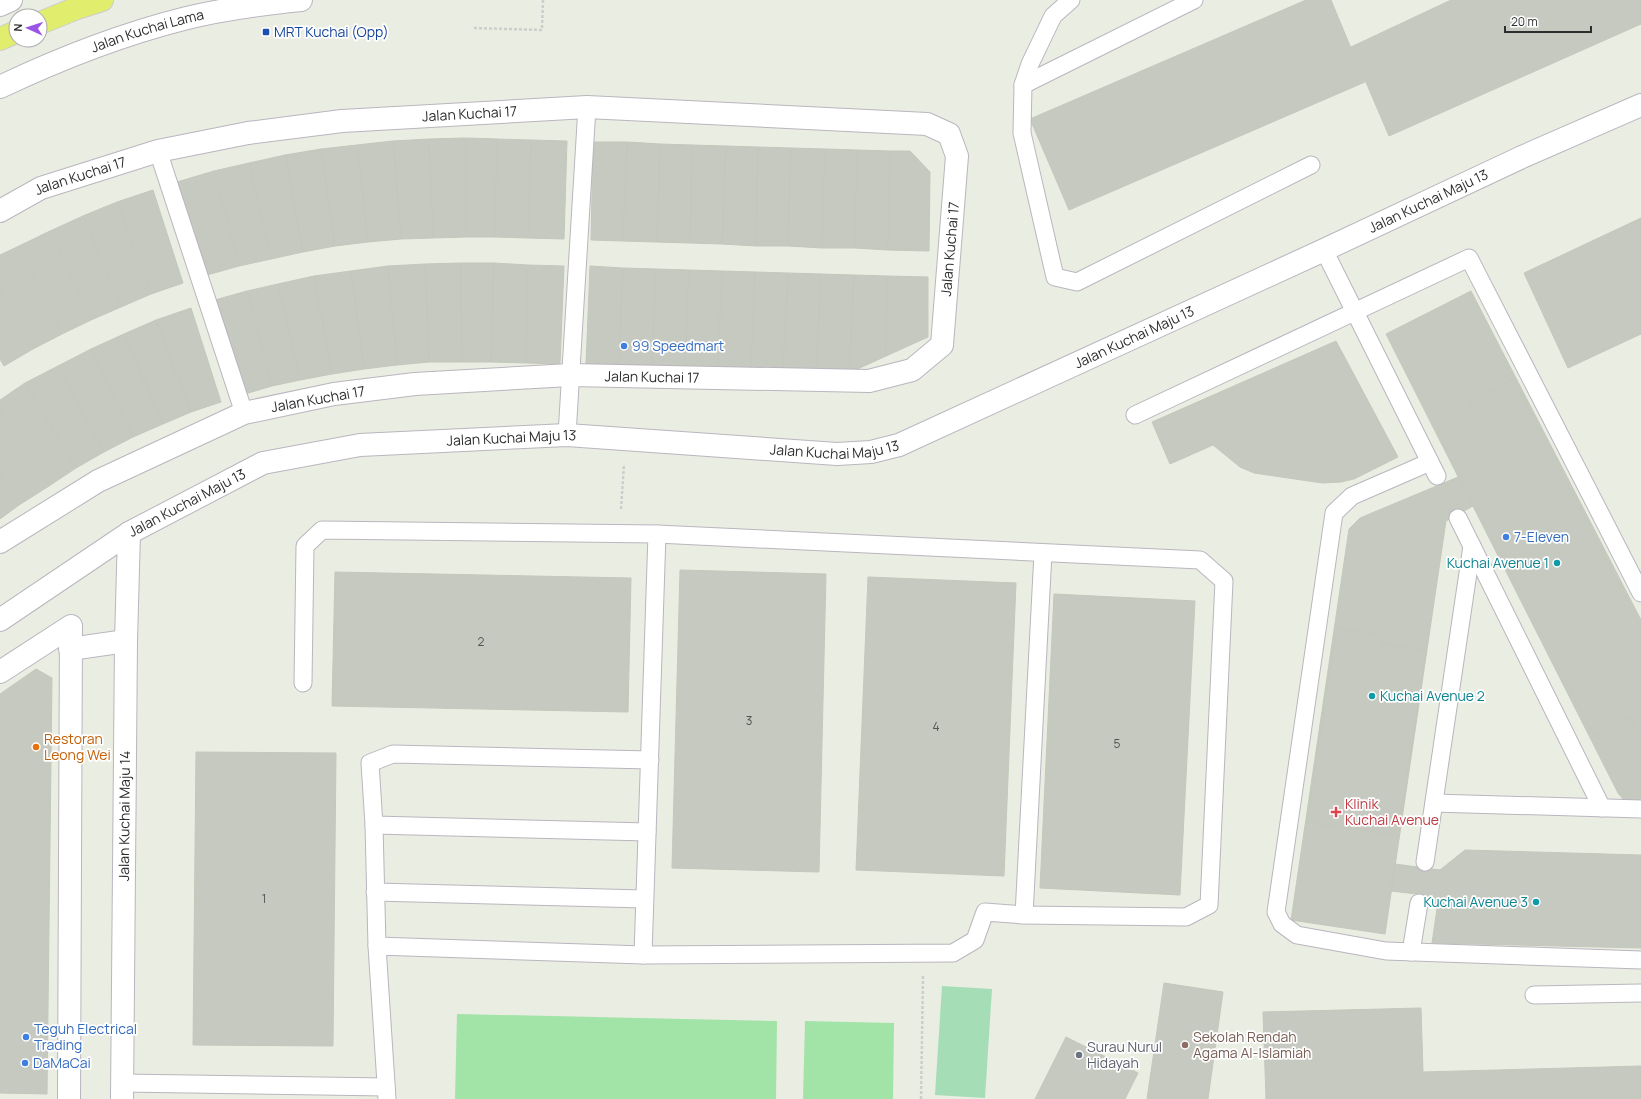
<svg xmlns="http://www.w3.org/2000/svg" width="1641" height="1099" viewBox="0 0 1641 1099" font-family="Manrope,sans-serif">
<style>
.green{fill:#a5ddb7}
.pitch{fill:#a2e3a7}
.building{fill:#c6c9c0;stroke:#c4c8bb}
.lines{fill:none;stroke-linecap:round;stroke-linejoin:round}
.lane-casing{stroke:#bab5bf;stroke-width:19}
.street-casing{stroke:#bab5bf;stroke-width:24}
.secondary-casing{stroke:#bab5bf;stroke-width:24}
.highway-casing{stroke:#cdcdcd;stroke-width:24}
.path{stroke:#cdcdcd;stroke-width:2.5;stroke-dasharray:3 2;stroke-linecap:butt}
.lane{stroke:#fff;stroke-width:17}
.street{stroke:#fff;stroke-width:22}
.secondary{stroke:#fff;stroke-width:22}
.highway{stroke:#e1ed6d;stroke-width:22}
.transit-dot{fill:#1a4fb4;stroke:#fff;stroke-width:1.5}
.shop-dot{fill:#3f7fe0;stroke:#fff;stroke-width:1.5}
.culture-dot{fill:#0f9aa8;stroke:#fff;stroke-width:1.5}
.food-dot{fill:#e8710a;stroke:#fff;stroke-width:1.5}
.health-dot{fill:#e0444e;stroke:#fff;stroke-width:1.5}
.education-dot{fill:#8d6e63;stroke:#fff;stroke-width:1.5}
.worship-dot{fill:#6b7280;stroke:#fff;stroke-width:1.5}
.labels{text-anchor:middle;stroke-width:3.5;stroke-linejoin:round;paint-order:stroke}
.number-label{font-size:12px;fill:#535452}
.street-label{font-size:14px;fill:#2d2d2d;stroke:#fff}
.transit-label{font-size:14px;fill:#164399;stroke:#fff;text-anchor:start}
.shop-label{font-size:14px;fill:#366cbe;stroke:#fff;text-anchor:start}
.culture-label{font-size:14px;fill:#0d838f;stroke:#fff;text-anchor:end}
.food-label{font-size:14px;fill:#c56008;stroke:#fff;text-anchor:start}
.health-label{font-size:14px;fill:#be3a42;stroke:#fff;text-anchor:start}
.education-label{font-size:14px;fill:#785e54;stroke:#fff;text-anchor:start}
.worship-label{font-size:14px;fill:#5b616d;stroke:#fff;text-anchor:start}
</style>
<rect width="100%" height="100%" fill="#eaede2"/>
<polygon class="green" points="942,986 992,989 985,1098 935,1095"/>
<g class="pitch">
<polygon points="457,1014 777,1021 776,1099 455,1099"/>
<polygon points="805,1021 894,1023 893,1099 803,1099"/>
</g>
<g class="building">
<polygon points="1306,0 1331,0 1365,82 1069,210 1030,119"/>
<polygon points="1451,0 1641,0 1641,24 1389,136 1351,47"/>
<polygon points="466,138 497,139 495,237 466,237"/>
<polygon points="466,138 466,237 433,238 429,139"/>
<polygon points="429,139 433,238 401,239 393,141"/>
<polygon points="497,139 531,140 528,238 495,237"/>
<polygon points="531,140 567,141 564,239 528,238"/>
<polygon points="393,141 401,239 368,242 357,145"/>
<polygon points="593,142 627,142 623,241 591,240"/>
<polygon points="627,142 660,144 657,242 623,241"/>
<polygon points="660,144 692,145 690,243 657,242"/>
<polygon points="357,145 368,242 335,246 321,149"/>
<polygon points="692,145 726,146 722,244 690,243"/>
<polygon points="726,146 758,147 756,246 722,244"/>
<polygon points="758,147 791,148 788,246 756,246"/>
<polygon points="791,148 825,149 822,248 788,246"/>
<polygon points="321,149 335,246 303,252 285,155"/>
<polygon points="825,149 857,150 855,248 822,248"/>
<polygon points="857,150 890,151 888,250 855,248"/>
<polygon points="890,151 910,151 930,172 929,251 888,250"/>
<polygon points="285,155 303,252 271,259 249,163"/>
<polygon points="249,163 271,259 239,266 214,171"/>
<polygon points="214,171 239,266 207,275 177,182"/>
<polygon points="153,190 183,283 151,294 117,202"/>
<polygon points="117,202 151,294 121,307 83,216"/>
<polygon points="83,216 121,307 91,320 50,231"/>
<polygon points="1641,218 1641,334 1568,368 1524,273"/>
<polygon points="50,231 91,320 62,334 17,247"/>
<polygon points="17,247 62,334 33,349 0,291 0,255"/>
<polygon points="461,263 494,263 491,362 462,362"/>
<polygon points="461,263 462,362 429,362 425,264"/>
<polygon points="494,263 528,265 526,363 491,362"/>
<polygon points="425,264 429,362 397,365 388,266"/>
<polygon points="528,265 564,266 560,364 526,363"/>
<polygon points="388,266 397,365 364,369 351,271"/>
<polygon points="590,266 623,268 619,366 586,365"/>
<polygon points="623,268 656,269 652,367 619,366"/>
<polygon points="656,269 689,270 685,368 652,367"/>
<polygon points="689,270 722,271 718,369 685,368"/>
<polygon points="351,271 364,369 332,374 314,276"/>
<polygon points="722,271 755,272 751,370 718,369"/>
<polygon points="755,272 788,273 783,371 751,370"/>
<polygon points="788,273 821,274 816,372 783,371"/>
<polygon points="821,274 854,275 849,373 816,372"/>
<polygon points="854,275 887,276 886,356 849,373"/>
<polygon points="314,276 332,374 300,380 278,284"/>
<polygon points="887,276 928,277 928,337 886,356"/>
<polygon points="278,284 300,380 272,386 247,291"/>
<polygon points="0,291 33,349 4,366 0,359"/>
<polygon points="247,291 272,386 245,394 215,300"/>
<polygon points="1471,291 1641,620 1641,800 1624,800 1618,793 1386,334"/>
<polygon points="191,308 221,402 191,412 156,320"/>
<polygon points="156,320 191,412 163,424 124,334"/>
<polygon points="124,334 163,424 133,437 91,349"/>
<polygon points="1336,341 1398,457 1354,479 1341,482 1322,483 1254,473 1240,467 1213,445 1170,464 1152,422"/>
<polygon points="91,349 133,437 104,452 58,366"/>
<polygon points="58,366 104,452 76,468 25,383"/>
<polygon points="1513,379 1641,628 1641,730 1637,732 1629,718 1594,736 1437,430 1473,411 1469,403"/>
<polygon points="25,383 76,468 49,486 0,412 0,400"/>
<polygon points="0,412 49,486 19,505 0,476"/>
<polygon points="0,476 19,505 0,519"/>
<polygon points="1458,477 1473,506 1446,521 1385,934 1291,920 1349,529 1360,518"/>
<polygon points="680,570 826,574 819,872 672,868"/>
<polygon points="335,572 631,578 628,712 332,706"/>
<polygon points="868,577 1016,583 1004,876 856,870"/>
<polygon points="1054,594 1195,601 1180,895 1040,888"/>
<polygon points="1336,628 1384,635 1383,644 1426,650 1398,835 1307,822"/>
<polygon points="36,669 52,678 47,1094 0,1093 0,694"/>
<polygon points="196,752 336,753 333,1046 193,1045"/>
<polygon points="1465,850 1641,855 1641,948 1432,943 1437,909 1425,895 1391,891 1395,864 1440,870"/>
<polygon points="1164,983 1223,992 1208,1099 1147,1099"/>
<polygon points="1421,1008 1423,1072 1641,1066 1641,1099 1266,1099 1263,1012"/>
<polygon points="1066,1037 1138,1073 1125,1099 1035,1099"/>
</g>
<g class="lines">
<defs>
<g id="lane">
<polyline points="1071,0 1053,16 1030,64 1023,85 1022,133 1055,277 1077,282 1311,165"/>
<polyline points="1023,85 1194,0"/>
<polyline points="158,151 244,413"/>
<polyline points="1324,250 1437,476"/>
<polyline points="1135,415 1469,258 1641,593"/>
<polyline points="567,435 587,107"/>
<polyline points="1430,462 1352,496 1334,513 1276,912 1282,924 1297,935 1386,951 1641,960"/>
<polyline points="1458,518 1602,808"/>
<polyline points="303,683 305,546 322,530 657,534 643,955"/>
<polyline points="1434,803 1641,809"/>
<polyline points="374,825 647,832"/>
<polyline points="1425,862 1472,546"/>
<polyline points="375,892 644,899"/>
<polyline points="1024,915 1043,553"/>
<polyline points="377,946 374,825 370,763 393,754 650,760"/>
<polyline points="1411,952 1419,903"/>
<polyline points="1534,995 1641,993"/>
<polyline points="122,1083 386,1087"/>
<polyline points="387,1099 377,946 643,955 953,953 975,940 985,912 1024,915 1186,917 1209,905 1224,581 1200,560 657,534"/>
</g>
<g id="street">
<path id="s1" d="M0 211 41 188 158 151 248 133 342 121 587 107 927 124 949 134 957 156 942 345 912 370 869 381 570 375 415 384 334 394 244 413 98 481 0 542"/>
<path id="s2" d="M0 620 129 533 263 463 360 445 567 435 837 454 871 452 899 445 1324 250 1522 157 1641 105"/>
<polyline points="70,649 126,641"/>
<polyline points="0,672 71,626 69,1099"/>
<path id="s3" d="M122 1099 126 641 129 533"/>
</g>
<g id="secondary">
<polyline points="0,5 11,0"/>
<path id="s4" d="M0 87C59 59 120 35 183 19 222 9 262 4 301 0"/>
</g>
<g id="highway">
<polyline points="40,23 77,8 102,0"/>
<polyline points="0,39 16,32"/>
</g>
</defs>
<use href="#lane" class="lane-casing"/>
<use href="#street" class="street-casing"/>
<use href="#secondary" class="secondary-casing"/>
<use href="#highway" class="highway-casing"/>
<g class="path">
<polyline points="474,28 542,30 543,0"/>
<polyline points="621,509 624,464"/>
<polyline points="921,1099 923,975"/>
</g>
<use href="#lane" class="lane"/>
<use href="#street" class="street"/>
<use href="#secondary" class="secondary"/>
<use href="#highway" class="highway"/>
</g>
<rect class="transit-dot" x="262" y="28" width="8" height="8" rx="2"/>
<g class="shop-dot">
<circle cx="624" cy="346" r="4"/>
<circle cx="1506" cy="537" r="4"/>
<circle cx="26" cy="1037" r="4"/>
<circle cx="25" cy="1063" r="4"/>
</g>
<g class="culture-dot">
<circle cx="1557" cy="563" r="4"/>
<circle cx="1372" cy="696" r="4"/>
<circle cx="1536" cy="902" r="4"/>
</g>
<circle class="food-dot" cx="36" cy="747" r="4"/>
<path class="health-dot" d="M1334 806h4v4h4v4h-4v4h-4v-4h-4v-4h4z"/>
<circle class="education-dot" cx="1185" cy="1045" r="4"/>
<circle class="worship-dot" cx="1079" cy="1055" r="4"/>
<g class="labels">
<g class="number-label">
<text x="481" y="646">2</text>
<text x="749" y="725">3</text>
<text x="936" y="731">4</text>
<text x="1117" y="748">5</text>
<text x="264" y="903">1</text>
</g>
<g class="street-label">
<text dy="5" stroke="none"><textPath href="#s4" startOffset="158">Jalan Kuchai Lama</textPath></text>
<text dy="5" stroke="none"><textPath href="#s1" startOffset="484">Jalan Kuchai 17</textPath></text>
<text dy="5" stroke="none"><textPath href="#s1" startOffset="88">Jalan Kuchai 17</textPath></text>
<text dy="5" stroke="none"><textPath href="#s2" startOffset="1529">Jalan Kuchai Maju 13</textPath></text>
<text transform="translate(950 249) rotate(-85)" y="5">Jalan Kuchai 17</text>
<text dy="5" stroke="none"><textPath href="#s2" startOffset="1205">Jalan Kuchai Maju 13</textPath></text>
<text transform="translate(652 377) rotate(1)" y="5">Jalan Kuchai 17</text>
<text transform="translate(318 399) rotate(-10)" y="5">Jalan Kuchai 17</text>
<text dy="5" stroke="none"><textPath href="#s2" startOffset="557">Jalan Kuchai Maju 13</textPath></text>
<text dy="5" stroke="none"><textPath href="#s2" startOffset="881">Jalan Kuchai Maju 13</textPath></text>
<text dy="5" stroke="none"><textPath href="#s2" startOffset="221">Jalan Kuchai Maju 13</textPath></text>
<text dy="5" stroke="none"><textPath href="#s3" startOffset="283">Jalan Kuchai Maju 14</textPath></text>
</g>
<g class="transit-label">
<text x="274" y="37">MRT Kuchai (Opp)</text>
</g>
<g class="shop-label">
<text x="632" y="351">99 Speedmart</text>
<text x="1514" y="542">7-Eleven</text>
<text x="34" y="1034">Teguh Electrical<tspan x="34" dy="16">Trading</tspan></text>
<text x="33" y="1068">DaMaCai</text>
</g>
<g class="culture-label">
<text x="1549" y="568">Kuchai Avenue 1</text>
<text x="1380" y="701" text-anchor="start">Kuchai Avenue 2</text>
<text x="1528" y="907">Kuchai Avenue 3</text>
</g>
<g class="food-label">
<text x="44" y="744">Restoran<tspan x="44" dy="16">Leong Wei</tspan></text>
</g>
<g class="health-label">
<text x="1345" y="809">Klinik<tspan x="1345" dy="16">Kuchai Avenue</tspan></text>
</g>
<g class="education-label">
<text x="1193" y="1042">Sekolah Rendah<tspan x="1193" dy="16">Agama Al-Islamiah</tspan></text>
</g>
<g class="worship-label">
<text x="1087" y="1052">Surau Nurul<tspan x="1087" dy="16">Hidayah</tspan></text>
</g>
</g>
<g transform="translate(28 28) rotate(273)"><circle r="19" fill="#ffffff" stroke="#ababab"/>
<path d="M0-3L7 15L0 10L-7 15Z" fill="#9a55e7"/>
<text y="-6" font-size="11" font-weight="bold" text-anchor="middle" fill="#2d2d2d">N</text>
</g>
<path d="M1505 26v6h86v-6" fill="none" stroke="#2d2d2d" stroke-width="2"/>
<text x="1511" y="26" font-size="12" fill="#2d2d2d" stroke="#ffffff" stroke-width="3" paint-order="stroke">20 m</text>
</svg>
